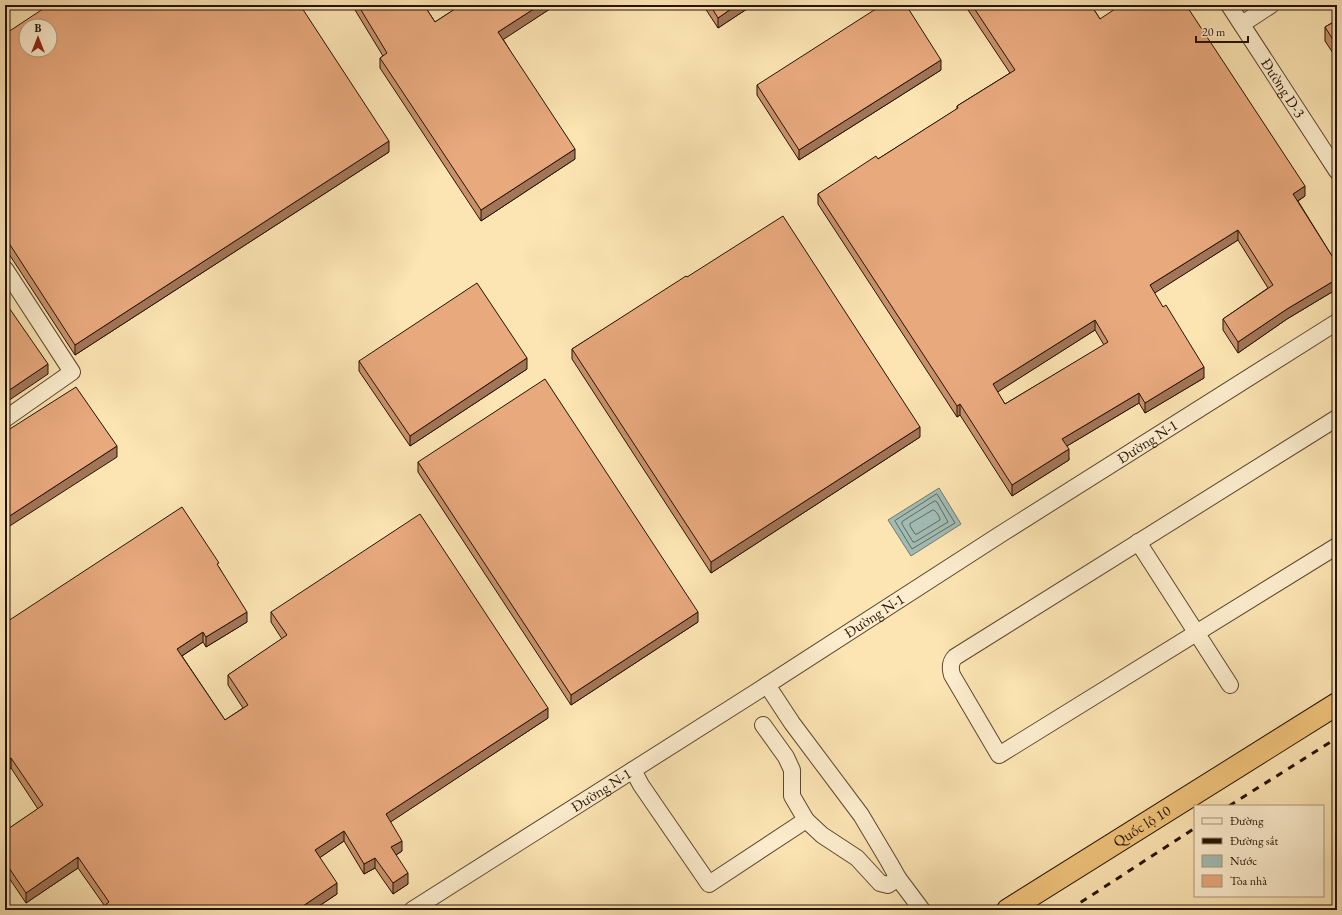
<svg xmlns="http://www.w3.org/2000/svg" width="1342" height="915" viewBox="0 0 1342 915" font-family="'EB Garamond',serif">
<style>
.water{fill:#a1bcb5;stroke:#70786d}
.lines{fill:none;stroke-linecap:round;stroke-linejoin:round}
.shore{stroke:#64685a;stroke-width:1}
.minor-casing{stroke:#5c472d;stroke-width:18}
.trunk-casing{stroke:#261300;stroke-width:24}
.minor{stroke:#fdedce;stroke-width:16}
.trunk{stroke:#eec27a;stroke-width:22}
.rail{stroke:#261300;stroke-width:3;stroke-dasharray:7 7;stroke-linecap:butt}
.wall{fill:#c8916c;stroke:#261300;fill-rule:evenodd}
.shaded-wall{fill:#a27658;stroke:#261300}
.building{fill:#e8a97d;stroke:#261300;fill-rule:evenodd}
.labels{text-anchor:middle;stroke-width:3;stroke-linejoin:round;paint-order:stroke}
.street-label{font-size:15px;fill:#261300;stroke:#fdedce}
</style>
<rect width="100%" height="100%" fill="#fce4b3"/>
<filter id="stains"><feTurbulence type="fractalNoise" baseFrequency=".005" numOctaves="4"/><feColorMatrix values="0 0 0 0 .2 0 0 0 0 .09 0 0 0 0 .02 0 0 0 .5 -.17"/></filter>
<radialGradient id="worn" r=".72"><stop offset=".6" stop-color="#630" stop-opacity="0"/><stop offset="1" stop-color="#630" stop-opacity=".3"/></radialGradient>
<polygon class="water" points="939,488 961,524 911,556 888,520"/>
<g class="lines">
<g class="shore">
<polygon points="937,494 955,523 912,549 895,521"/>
<polygon points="935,501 937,502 948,522 915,542 913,542 902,524 902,522"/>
<path d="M933 510C936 510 940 517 940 520L917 534H915L910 526V524Z"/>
</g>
<defs>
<g id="minor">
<path id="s1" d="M1229 5 1337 171"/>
<polyline points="1242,24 1271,5"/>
<polyline points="5,269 72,372 5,419"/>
<path d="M1337 418 955 657C950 662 950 668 952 675L999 755 1337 546"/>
<polyline points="1138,542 1230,685"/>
<polyline points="767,685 792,723 861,815 889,862 898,878 922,910"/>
<polyline points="633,770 641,785 709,884 806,820 792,796 792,770 786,757 763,725"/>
<polyline points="806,820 822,835 857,858 880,883 888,885 898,878"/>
<path id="s2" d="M412 910 753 694 1001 534 1337 322"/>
</g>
<g id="trunk">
<path id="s3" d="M1008 910 1337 704"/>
</g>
</defs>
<use href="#minor" class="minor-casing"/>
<use href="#trunk" class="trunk-casing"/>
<use href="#minor" class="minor"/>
<use href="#trunk" class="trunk"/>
<g class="rail">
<polyline points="1229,806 1337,738"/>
<polyline points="1069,910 1195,828"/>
</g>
</g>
<g class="wall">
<polygon points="352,5 424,5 435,22 461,5 556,5 503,39 575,159 481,221 380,68 380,58 383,56"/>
<polygon points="703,5 753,5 718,28"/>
<path d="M968 5H1091L1100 19 1305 196 1298 201 1337 264V289L1287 319 1238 353 1223 330V319L1268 288 1238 240 1154 293 1204 378 1145 413 1139 403 1067 446 1069 460 1012 496 960 415 957 417 818 204V194L878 159 957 109V106L1010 73 968 10ZM1095 330 1104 345 1005 404 997 392Z"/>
<polygon points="1337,20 1337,59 1325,41 1325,27"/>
<polygon points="5,34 389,152 75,355 5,248"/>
<polygon points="941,70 799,160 757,95 757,85"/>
<polygon points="687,277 920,437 711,573 572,359 572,349"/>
<polygon points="359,361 527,369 410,446 359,371"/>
<polygon points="418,462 698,622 571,705 418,472"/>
<polygon points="219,567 247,622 206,647 203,642 182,656 225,720 243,708 228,685 228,675 282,639 271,622 271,612 548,718 390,822 402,851 396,855 408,884 393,894 375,868 364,874 344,841 319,858 337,894 313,910 104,910 104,905 78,868 26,903 5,872 5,831 38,809 11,768 7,770 5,767 5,623"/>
</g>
<g class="shaded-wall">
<polygon points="5,5 15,5 5,11"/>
<polygon points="540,5 556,5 498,43 498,32"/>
<polygon points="737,5 753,5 718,28 718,18"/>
<polygon points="941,60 941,70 799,160 799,150"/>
<polygon points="389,141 389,152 75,355 75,345"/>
<polygon points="575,149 575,159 481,221 481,210"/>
<polygon points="1305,186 1305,196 1293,204 1293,194"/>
<polygon points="1238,230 1238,240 1150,296 1150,285"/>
<polygon points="1337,279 1337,289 1287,319 1238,353 1238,342 1287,309"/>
<polygon points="1095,320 1095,330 993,395 993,384"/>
<polygon points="527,358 527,369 410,446 410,436"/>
<polygon points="48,364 48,374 5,403 5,393"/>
<polygon points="1204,367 1204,378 1145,413 1145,403"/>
<polygon points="1139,393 1139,403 1062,449 1062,439"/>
<polygon points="960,404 960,415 957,417 957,406"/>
<polygon points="920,427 920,437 711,573 711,562"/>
<polygon points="117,446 117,457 5,529 5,519"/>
<polygon points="1069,449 1069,460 1012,496 1012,485"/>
<polygon points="247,612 247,622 206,647 206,637"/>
<polygon points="698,612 698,622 571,705 571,695"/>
<polygon points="203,632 203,642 177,659 177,649"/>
<polygon points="548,708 548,718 386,825 386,814"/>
<polygon points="11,758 11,768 7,770 7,760"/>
<polygon points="344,831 344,841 315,861 315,850"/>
<polygon points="402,841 402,851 391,858 391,847"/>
<polygon points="78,857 78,868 26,903 26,893"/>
<polygon points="375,858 375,868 364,874 364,864"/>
<polygon points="408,873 408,884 393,894 393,883"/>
<polygon points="337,883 337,894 313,910 297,910"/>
</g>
<g class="building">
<path d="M49 5H300L389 141 75 345 5 237V34ZM26 26H50V50H26Z"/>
<polygon points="358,5 424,5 435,22 461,5 540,5 498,32 575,149 481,210 380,58 387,53"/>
<polygon points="710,5 737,5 718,18"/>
<polygon points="882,5 906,5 941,60 799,150 757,85"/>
<path d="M972 5H1091L1100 19 1121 5H1186L1305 186 1293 194 1337 264V279L1287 309 1238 342 1223 319 1273 285 1238 230 1150 285 1163 307 1166 305 1204 367 1145 403 1139 393 1062 439 1069 449 1012 485 960 404 957 406 818 194 876 156 878 159 958 108 957 106 1015 70ZM1095 320 1108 342 1005 404 993 384Z"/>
<polygon points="1337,20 1337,46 1325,27"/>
<polygon points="783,216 920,427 711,562 572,349 686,276 687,277"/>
<polygon points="477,283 527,358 410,436 359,361"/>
<polygon points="5,302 48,364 5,393"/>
<polygon points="545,379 698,612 571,695 418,462"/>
<polygon points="76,387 117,446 5,519 5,432"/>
<polygon points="182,507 219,563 217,564 247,612 206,637 203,632 177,649 225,720 248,705 228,675 287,635 271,612 420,514 548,708 386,814 402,841 391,847 408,873 393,883 375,858 364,864 344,831 315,850 337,883 297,910 107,910 104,906 109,902 78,857 26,893 5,862 5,831 43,805 11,758 7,760 5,756 5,623"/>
</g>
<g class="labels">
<g class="street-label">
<text dy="5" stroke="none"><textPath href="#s1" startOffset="99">Đường D-3</textPath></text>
<text dy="5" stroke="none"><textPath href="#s2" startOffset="872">Đường N-1</textPath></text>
<text dy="5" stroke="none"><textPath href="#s2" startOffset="548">Đường N-1</textPath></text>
<text dy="5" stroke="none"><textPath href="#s2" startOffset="224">Đường N-1</textPath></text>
<text dy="5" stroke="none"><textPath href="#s3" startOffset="158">Quốc lộ 10</textPath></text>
</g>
</g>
<rect width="1342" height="915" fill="none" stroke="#fce4b3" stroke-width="20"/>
<rect x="6" y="6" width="1330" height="903" fill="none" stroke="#261300" stroke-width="2"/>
<rect x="10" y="10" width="1322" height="895" fill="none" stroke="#261300"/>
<rect x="1194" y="805" width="130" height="92" fill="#fdedce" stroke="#a7967c"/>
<rect x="1202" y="818" width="20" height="6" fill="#fdedce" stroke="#a7967c"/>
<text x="1230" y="825" font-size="12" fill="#261300">Đường</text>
<rect x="1202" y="838" width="20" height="6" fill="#261300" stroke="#a7967c"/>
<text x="1230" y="845" font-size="12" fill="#261300">Đường sắt</text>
<rect x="1202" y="855" width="20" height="12" fill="#a1bcb5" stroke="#a7967c"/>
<text x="1230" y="865" font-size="12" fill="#261300">Nước</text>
<rect x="1202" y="875" width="20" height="12" fill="#e8a97d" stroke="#a7967c"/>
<text x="1230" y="885" font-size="12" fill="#261300">Tòa nhà</text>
<g transform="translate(38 38)"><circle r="19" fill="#fdedce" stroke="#a7967c"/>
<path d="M0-3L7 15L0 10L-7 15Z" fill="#8f2418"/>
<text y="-6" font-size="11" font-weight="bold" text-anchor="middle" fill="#261300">B</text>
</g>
<path d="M1196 36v6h52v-6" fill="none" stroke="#261300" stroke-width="2"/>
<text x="1202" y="36" font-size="12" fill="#261300" stroke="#fdedce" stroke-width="3" paint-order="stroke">20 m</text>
<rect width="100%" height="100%" filter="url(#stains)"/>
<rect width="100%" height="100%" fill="url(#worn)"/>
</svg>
